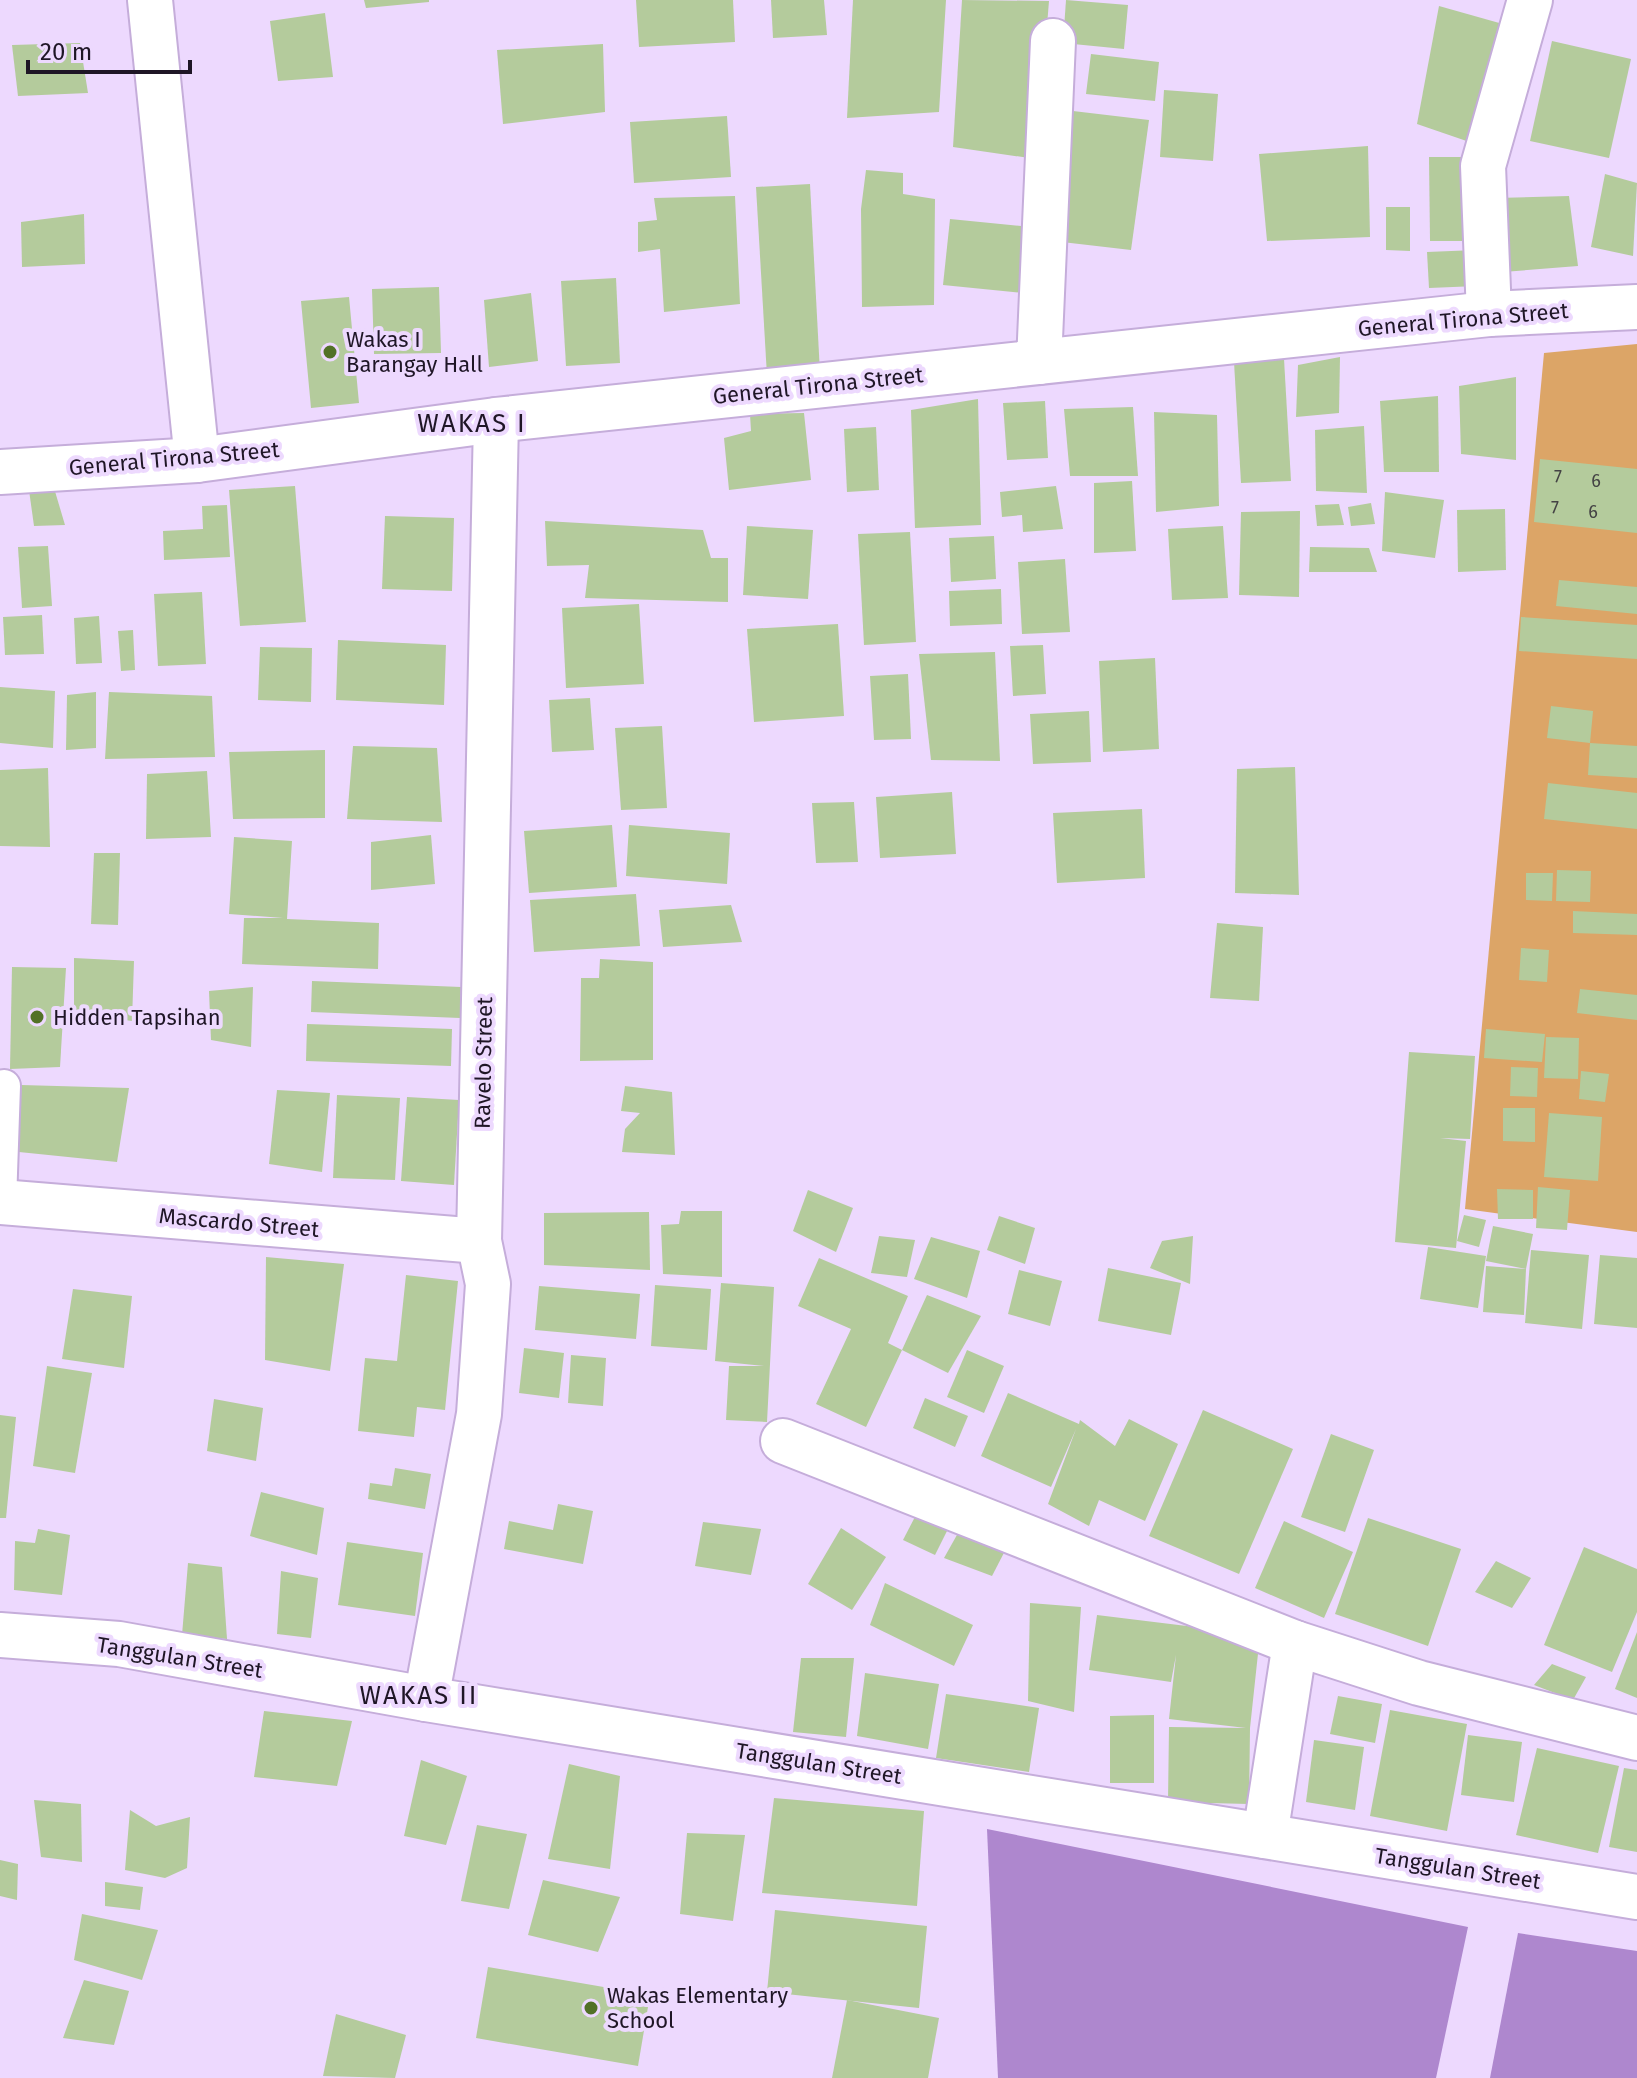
<svg xmlns="http://www.w3.org/2000/svg" width="1637" height="2078" viewBox="0 0 1637 2078" font-family="'Fira Sans',sans-serif">
<style>
.green{fill:#dca567}
.water{fill:#ae87ce}
.building{fill:#b4cb9c}
.lines{fill:none;stroke-linecap:round;stroke-linejoin:round}
.service-casing{stroke:#c5adda;stroke-width:36}
.minor-casing{stroke:#c5adda;stroke-width:48}
.service{stroke:#fff;stroke-width:32}
.minor{stroke:#fff;stroke-width:44}
.poi-dot{fill:#527127;stroke:#edd9fe;stroke-width:3}
.labels{text-anchor:middle;stroke-width:8;stroke-linejoin:round;paint-order:stroke}
.number-label{font-size:18px;fill:#444344}
.street-label{font-size:22px;fill:#1f1626;stroke:#edd9fe}
.poi-label{font-size:22px;fill:#1f1626;stroke:#edd9fe;text-anchor:start}
.quarter-label{font-size:26px;letter-spacing:2px;fill:#1f1626;stroke:#edd9fe}
</style>
<rect width="100%" height="100%" fill="#edd9fe"/>
<polygon class="green" points="1637,344 1637,1232 1465,1209 1544,353"/>
<g class="water">
<polygon points="987,1829 1468,1927 1436,2078 998,2078"/>
<polygon points="1518,1933 1637,1951 1637,2078 1490,2078"/>
</g>
<g class="building">
<polygon points="364,0 429,0 429,2 366,8"/>
<polygon points="636,0 733,0 735,42 639,47"/>
<polygon points="771,0 824,0 827,35 773,38"/>
<polygon points="853,0 946,0 939,112 847,118"/>
<polygon points="962,0 1049,1 1036,159 953,147"/>
<polygon points="1066,0 1128,5 1124,49 1063,43"/>
<polygon points="1439,6 1517,28 1484,147 1417,124"/>
<polygon points="325,13 333,77 278,81 270,21"/>
<polygon points="1552,41 1631,59 1609,158 1530,141"/>
<polygon points="80,43 88,93 18,96 12,45"/>
<polygon points="603,44 605,112 503,124 497,50"/>
<polygon points="1091,54 1159,62 1155,101 1086,94"/>
<polygon points="1164,90 1218,94 1213,161 1160,157"/>
<polygon points="1073,111 1149,120 1131,250 1062,242"/>
<polygon points="727,116 731,177 634,183 630,122"/>
<polygon points="1368,146 1370,237 1267,241 1259,154"/>
<polygon points="1429,157 1473,157 1473,241 1430,241"/>
<polygon points="866,170 903,173 903,194 935,199 934,305 862,307 861,209"/>
<polygon points="1605,174 1637,183 1633,256 1591,247"/>
<polygon points="810,184 820,373 767,376 756,187"/>
<polygon points="735,196 740,304 664,312 660,249 638,252 638,222 657,220 654,198"/>
<polygon points="1569,196 1578,266 1503,272 1496,198"/>
<polygon points="1386,207 1410,207 1410,251 1386,250"/>
<polygon points="84,214 85,264 22,267 21,222"/>
<polygon points="950,219 1041,228 1034,294 943,285"/>
<polygon points="1476,250 1477,286 1429,288 1427,252"/>
<polygon points="616,278 620,363 566,366 561,281"/>
<polygon points="439,287 441,353 374,354 372,289"/>
<polygon points="531,293 538,361 489,367 484,300"/>
<polygon points="349,297 359,403 311,408 301,301"/>
<polygon points="1340,357 1339,413 1296,417 1298,365"/>
<polygon points="1284,359 1291,481 1241,483 1234,362"/>
<polygon points="1516,377 1516,460 1461,454 1459,386"/>
<polygon points="1438,396 1439,472 1384,472 1380,401"/>
<polygon points="978,399 981,525 915,528 911,410"/>
<polygon points="1045,401 1048,458 1007,460 1003,403"/>
<polygon points="1133,407 1138,476 1070,476 1064,409"/>
<polygon points="1154,412 1217,415 1219,506 1156,512"/>
<polygon points="804,413 811,480 729,490 724,438 751,431 750,414"/>
<polygon points="1364,426 1367,493 1316,491 1315,430"/>
<polygon points="876,427 879,490 847,492 844,429"/>
<polygon points="1540,459 1637,469 1637,533 1534,522"/>
<polygon points="1132,481 1136,551 1094,553 1094,483"/>
<polygon points="295,486 306,622 240,626 229,490"/>
<polygon points="1056,486 1063,529 1023,532 1022,515 1002,517 1000,492"/>
<polygon points="54,488 65,525 34,526 29,490"/>
<polygon points="1385,492 1444,500 1435,558 1382,551"/>
<polygon points="1371,503 1375,524 1351,526 1348,507"/>
<polygon points="1339,504 1344,525 1317,526 1315,505"/>
<polygon points="227,505 230,557 164,560 163,531 203,529 202,506"/>
<polygon points="1505,509 1506,570 1458,572 1457,510"/>
<polygon points="1300,511 1299,597 1239,595 1241,512"/>
<polygon points="385,516 454,518 452,591 382,589"/>
<polygon points="545,521 703,530 711,558 728,558 728,602 585,598 589,565 547,566"/>
<polygon points="747,526 813,530 808,599 743,595"/>
<polygon points="1223,526 1228,598 1172,600 1168,529"/>
<polygon points="910,532 916,642 864,645 858,534"/>
<polygon points="994,536 996,579 951,582 949,538"/>
<polygon points="48,546 52,606 22,608 18,547"/>
<polygon points="1310,547 1369,548 1377,572 1309,572"/>
<polygon points="1065,559 1070,632 1022,634 1018,562"/>
<polygon points="1559,580 1637,587 1637,614 1556,606"/>
<polygon points="1001,589 1002,624 950,626 949,591"/>
<polygon points="202,592 206,664 158,666 154,594"/>
<polygon points="639,604 644,684 566,688 562,608"/>
<polygon points="42,615 44,654 5,655 3,617"/>
<polygon points="99,616 102,663 76,664 74,618"/>
<polygon points="1521,617 1637,625 1637,659 1519,651"/>
<polygon points="838,624 844,716 754,722 747,629"/>
<polygon points="133,630 135,670 121,671 118,631"/>
<polygon points="338,640 446,645 444,705 336,700"/>
<polygon points="1043,645 1046,694 1013,696 1010,646"/>
<polygon points="260,647 312,648 311,702 258,700"/>
<polygon points="995,652 1000,761 931,760 919,654"/>
<polygon points="1155,658 1159,749 1103,752 1099,661"/>
<polygon points="908,674 911,739 874,740 870,676"/>
<polygon points="0,687 55,691 53,748 0,743"/>
<polygon points="96,692 96,748 66,750 67,695"/>
<polygon points="109,692 212,696 215,757 105,759"/>
<polygon points="590,698 594,750 552,752 549,700"/>
<polygon points="1551,706 1593,711 1590,743 1547,738"/>
<polygon points="1089,711 1091,762 1033,764 1030,714"/>
<polygon points="662,726 667,808 621,810 615,728"/>
<polygon points="1590,743 1637,746 1637,778 1588,775"/>
<polygon points="353,746 437,748 442,822 347,819"/>
<polygon points="325,750 325,818 233,819 229,752"/>
<polygon points="1295,767 1299,895 1235,893 1237,769"/>
<polygon points="48,768 50,847 0,846 0,770"/>
<polygon points="207,771 211,837 146,839 147,774"/>
<polygon points="1548,783 1637,793 1637,829 1544,819"/>
<polygon points="952,792 956,854 880,858 876,797"/>
<polygon points="854,802 858,862 816,863 812,803"/>
<polygon points="1142,809 1145,878 1057,883 1053,813"/>
<polygon points="612,825 617,887 529,893 524,831"/>
<polygon points="629,825 730,833 727,884 626,876"/>
<polygon points="431,835 435,884 371,890 371,842"/>
<polygon points="234,837 292,841 287,919 379,923 378,969 242,964 244,918 283,918 229,914"/>
<polygon points="94,853 120,853 118,925 91,924"/>
<polygon points="1557,870 1591,871 1590,902 1556,901"/>
<polygon points="1526,873 1553,873 1552,901 1526,900"/>
<polygon points="636,894 640,946 534,952 530,900"/>
<polygon points="731,905 742,942 663,947 659,910"/>
<polygon points="1573,911 1637,914 1637,935 1573,933"/>
<polygon points="1217,923 1263,927 1259,1001 1210,998"/>
<polygon points="1521,948 1549,950 1547,982 1519,980"/>
<polygon points="74,958 134,961 132,1021 74,1014"/>
<polygon points="600,959 653,962 653,1060 580,1061 581,978 599,978"/>
<polygon points="12,967 66,968 60,1067 10,1069"/>
<polygon points="312,981 461,987 460,1018 311,1012"/>
<polygon points="253,987 251,1047 211,1040 209,991"/>
<polygon points="1580,989 1637,995 1637,1020 1577,1013"/>
<polygon points="307,1024 452,1029 451,1066 306,1061"/>
<polygon points="1486,1029 1545,1034 1542,1062 1484,1058"/>
<polygon points="1546,1037 1579,1038 1578,1079 1544,1078"/>
<polygon points="1409,1052 1475,1056 1470,1139 1440,1138 1466,1141 1456,1248 1395,1242"/>
<polygon points="1511,1067 1538,1068 1537,1097 1510,1096"/>
<polygon points="1581,1071 1609,1074 1605,1102 1579,1099"/>
<polygon points="21,1085 129,1088 117,1162 19,1152"/>
<polygon points="625,1086 672,1092 675,1155 622,1152 625,1129 640,1113 621,1111"/>
<polygon points="277,1090 330,1093 322,1172 269,1164"/>
<polygon points="337,1095 400,1098 395,1180 333,1178"/>
<polygon points="407,1097 459,1100 454,1185 401,1181"/>
<polygon points="1503,1108 1535,1108 1535,1142 1503,1141"/>
<polygon points="1549,1113 1602,1117 1598,1181 1544,1177"/>
<polygon points="1538,1187 1570,1190 1567,1230 1536,1228"/>
<polygon points="1497,1189 1533,1190 1533,1219 1498,1219"/>
<polygon points="808,1190 853,1208 836,1252 793,1231"/>
<polygon points="681,1211 722,1211 722,1277 663,1274 661,1225 679,1224"/>
<polygon points="649,1212 650,1270 544,1265 544,1213"/>
<polygon points="1464,1215 1486,1220 1479,1247 1457,1241"/>
<polygon points="999,1216 1035,1228 1025,1264 987,1250"/>
<polygon points="1493,1226 1533,1234 1526,1269 1486,1261"/>
<polygon points="879,1236 915,1240 907,1277 871,1273"/>
<polygon points="1193,1236 1190,1284 1150,1268 1162,1241"/>
<polygon points="931,1237 980,1251 967,1298 914,1279"/>
<polygon points="1428,1247 1486,1256 1478,1308 1420,1299"/>
<polygon points="1531,1250 1589,1255 1582,1329 1525,1323"/>
<polygon points="1600,1255 1637,1258 1637,1328 1594,1324"/>
<polygon points="266,1257 344,1264 330,1371 265,1360"/>
<polygon points="819,1258 908,1296 888,1343 902,1350 866,1427 816,1404 851,1329 798,1306"/>
<polygon points="1486,1266 1526,1269 1524,1315 1483,1312"/>
<polygon points="1108,1268 1181,1283 1171,1335 1098,1321"/>
<polygon points="1019,1270 1062,1281 1050,1326 1008,1314"/>
<polygon points="406,1275 458,1281 445,1410 417,1407 414,1437 358,1431 365,1358 397,1361"/>
<polygon points="721,1283 774,1287 767,1422 726,1420 729,1366 764,1366 715,1361"/>
<polygon points="655,1285 711,1289 707,1350 651,1346"/>
<polygon points="539,1286 640,1294 636,1339 535,1330"/>
<polygon points="73,1289 132,1296 124,1368 62,1359"/>
<polygon points="927,1295 981,1316 948,1373 902,1350"/>
<polygon points="524,1348 564,1353 559,1398 519,1393"/>
<polygon points="967,1350 1004,1366 984,1413 947,1397"/>
<polygon points="571,1355 606,1358 603,1406 568,1403"/>
<polygon points="47,1366 92,1373 75,1473 33,1466"/>
<polygon points="1008,1393 1079,1424 1080,1420 1115,1446 1129,1419 1178,1444 1145,1521 1099,1500 1089,1526 1048,1504 1076,1429 1051,1487 981,1456"/>
<polygon points="925,1398 968,1416 955,1447 913,1428"/>
<polygon points="214,1399 263,1408 256,1461 207,1451"/>
<polygon points="1203,1410 1293,1449 1239,1574 1149,1536"/>
<polygon points="0,1415 16,1417 6,1518 0,1518"/>
<polygon points="1331,1434 1374,1450 1345,1532 1301,1517"/>
<polygon points="395,1468 431,1474 425,1509 368,1499 370,1483 392,1486"/>
<polygon points="261,1492 324,1508 317,1555 250,1536"/>
<polygon points="558,1504 593,1511 583,1564 504,1549 509,1521 553,1530"/>
<polygon points="917,1513 948,1529 935,1555 903,1540"/>
<polygon points="1368,1518 1461,1549 1428,1646 1335,1614"/>
<polygon points="1284,1521 1353,1552 1324,1618 1255,1588"/>
<polygon points="703,1522 761,1529 751,1575 695,1566"/>
<polygon points="962,1526 1008,1545 992,1576 944,1558"/>
<polygon points="841,1528 886,1557 852,1610 808,1584"/>
<polygon points="38,1529 70,1535 62,1595 14,1590 15,1541 35,1543"/>
<polygon points="347,1542 423,1553 415,1616 338,1605"/>
<polygon points="1584,1547 1637,1569 1637,1612 1612,1672 1544,1645"/>
<polygon points="1496,1561 1531,1578 1512,1608 1475,1592"/>
<polygon points="188,1563 222,1567 227,1639 182,1635"/>
<polygon points="281,1571 318,1578 311,1638 277,1634"/>
<polygon points="885,1583 973,1625 954,1666 870,1625"/>
<polygon points="1030,1603 1081,1607 1074,1712 1028,1701"/>
<polygon points="1097,1615 1260,1635 1250,1728 1249,1804 1168,1802 1169,1727 1246,1728 1169,1719 1176,1655 1171,1682 1089,1670"/>
<polygon points="1637,1632 1637,1698 1615,1689"/>
<polygon points="801,1658 854,1658 846,1737 793,1732"/>
<polygon points="1552,1664 1586,1677 1573,1700 1534,1685"/>
<polygon points="865,1673 939,1684 928,1749 857,1736"/>
<polygon points="946,1694 1039,1708 1029,1772 936,1758"/>
<polygon points="1338,1696 1382,1704 1375,1743 1330,1734"/>
<polygon points="1390,1710 1467,1724 1447,1831 1370,1816"/>
<polygon points="264,1711 352,1721 337,1786 254,1777"/>
<polygon points="1154,1715 1154,1783 1110,1783 1110,1716"/>
<polygon points="1468,1735 1522,1742 1514,1802 1461,1795"/>
<polygon points="1314,1740 1364,1747 1355,1810 1306,1802"/>
<polygon points="1537,1748 1619,1766 1598,1853 1516,1835"/>
<polygon points="421,1760 467,1776 446,1845 404,1836"/>
<polygon points="569,1764 620,1776 610,1869 548,1859"/>
<polygon points="1624,1768 1637,1770 1637,1852 1609,1847"/>
<polygon points="774,1798 924,1811 917,1906 762,1893"/>
<polygon points="34,1800 81,1804 82,1862 41,1857"/>
<polygon points="130,1810 156,1826 190,1817 187,1868 165,1878 125,1870"/>
<polygon points="477,1825 527,1834 509,1909 461,1901"/>
<polygon points="687,1833 745,1835 733,1921 680,1914"/>
<polygon points="0,1860 18,1864 17,1900 0,1896"/>
<polygon points="543,1880 620,1897 598,1952 528,1935"/>
<polygon points="105,1882 143,1887 140,1910 105,1906"/>
<polygon points="775,1910 927,1926 919,2008 767,1992"/>
<polygon points="82,1914 158,1930 142,1980 74,1960"/>
<polygon points="488,1967 650,1995 638,2066 476,2038"/>
<polygon points="84,1980 129,1991 114,2045 63,2038"/>
<polygon points="847,2000 939,2018 928,2078 832,2078"/>
<polygon points="336,2014 406,2035 395,2078 323,2076"/>
</g>
<g class="lines">
<defs>
<polyline id="service" points="0,1202 4,1086"/>
<g id="minor">
<polyline points="150,0 197,460"/>
<polyline points="1489,314 1483,166 1530,0"/>
<polyline points="1039,362 1053,41"/>
<polyline points="0,472 197,460 496,420 1489,314 1637,307"/>
<polyline points="0,1202 479,1241"/>
<polyline points="783,1441 1295,1643 1419,1683 1637,1738"/>
<polyline points="0,1635 119,1644 426,1699 1637,1897"/>
<polyline points="426,1699 479,1414 488,1284 479,1241 496,420"/>
<polyline points="1265,1836 1295,1643"/>
</g>
</defs>
<use href="#service" class="service-casing"/>
<use href="#minor" class="minor-casing"/>
<use href="#service" class="service"/>
<use href="#minor" class="minor"/>
</g>
<g class="poi-dot">
<circle cx="330" cy="352" r="8"/>
<circle cx="37" cy="1017" r="8"/>
<circle cx="591" cy="2008" r="8"/>
</g>
<g class="labels">
<g class="number-label">
<text x="1558" y="483">7</text>
<text x="1596" y="487">6</text>
<text x="1555" y="514">7</text>
<text x="1593" y="518">6</text>
</g>
<g class="street-label">
<text transform="translate(1463 319) rotate(-5)" y="8">General Tirona Street</text>
<text transform="translate(818 385) rotate(-6)" y="8">General Tirona Street</text>
<text transform="translate(174 458) rotate(-5)" y="8">General Tirona Street</text>
<text transform="translate(483 1063) rotate(-89)" y="8">Ravelo Street</text>
<text transform="translate(239 1222) rotate(5)" y="8">Mascardo Street</text>
<text transform="translate(180 1657) rotate(9)" y="8">Tanggulan Street</text>
<text transform="translate(819 1763) rotate(9)" y="8">Tanggulan Street</text>
<text transform="translate(1458 1868) rotate(9)" y="8">Tanggulan Street</text>
</g>
<g class="poi-label">
<text x="346" y="347">Wakas I<tspan x="346" dy="25">Barangay Hall</tspan></text>
<text x="53" y="1025">Hidden Tapsihan</text>
<text x="607" y="2003">Wakas Elementary<tspan x="607" dy="25">School</tspan></text>
</g>
<g class="quarter-label">
<text x="472" y="432">WAKAS I</text>
<text x="419" y="1704">WAKAS II</text>
</g>
</g>
<path d="M28 60v12h162v-12" fill="none" stroke="#1f1626" stroke-width="4"/>
<text x="40" y="60" font-size="24" fill="#1f1626" stroke="#edd9fe" stroke-width="6" paint-order="stroke">20 m</text>
</svg>
